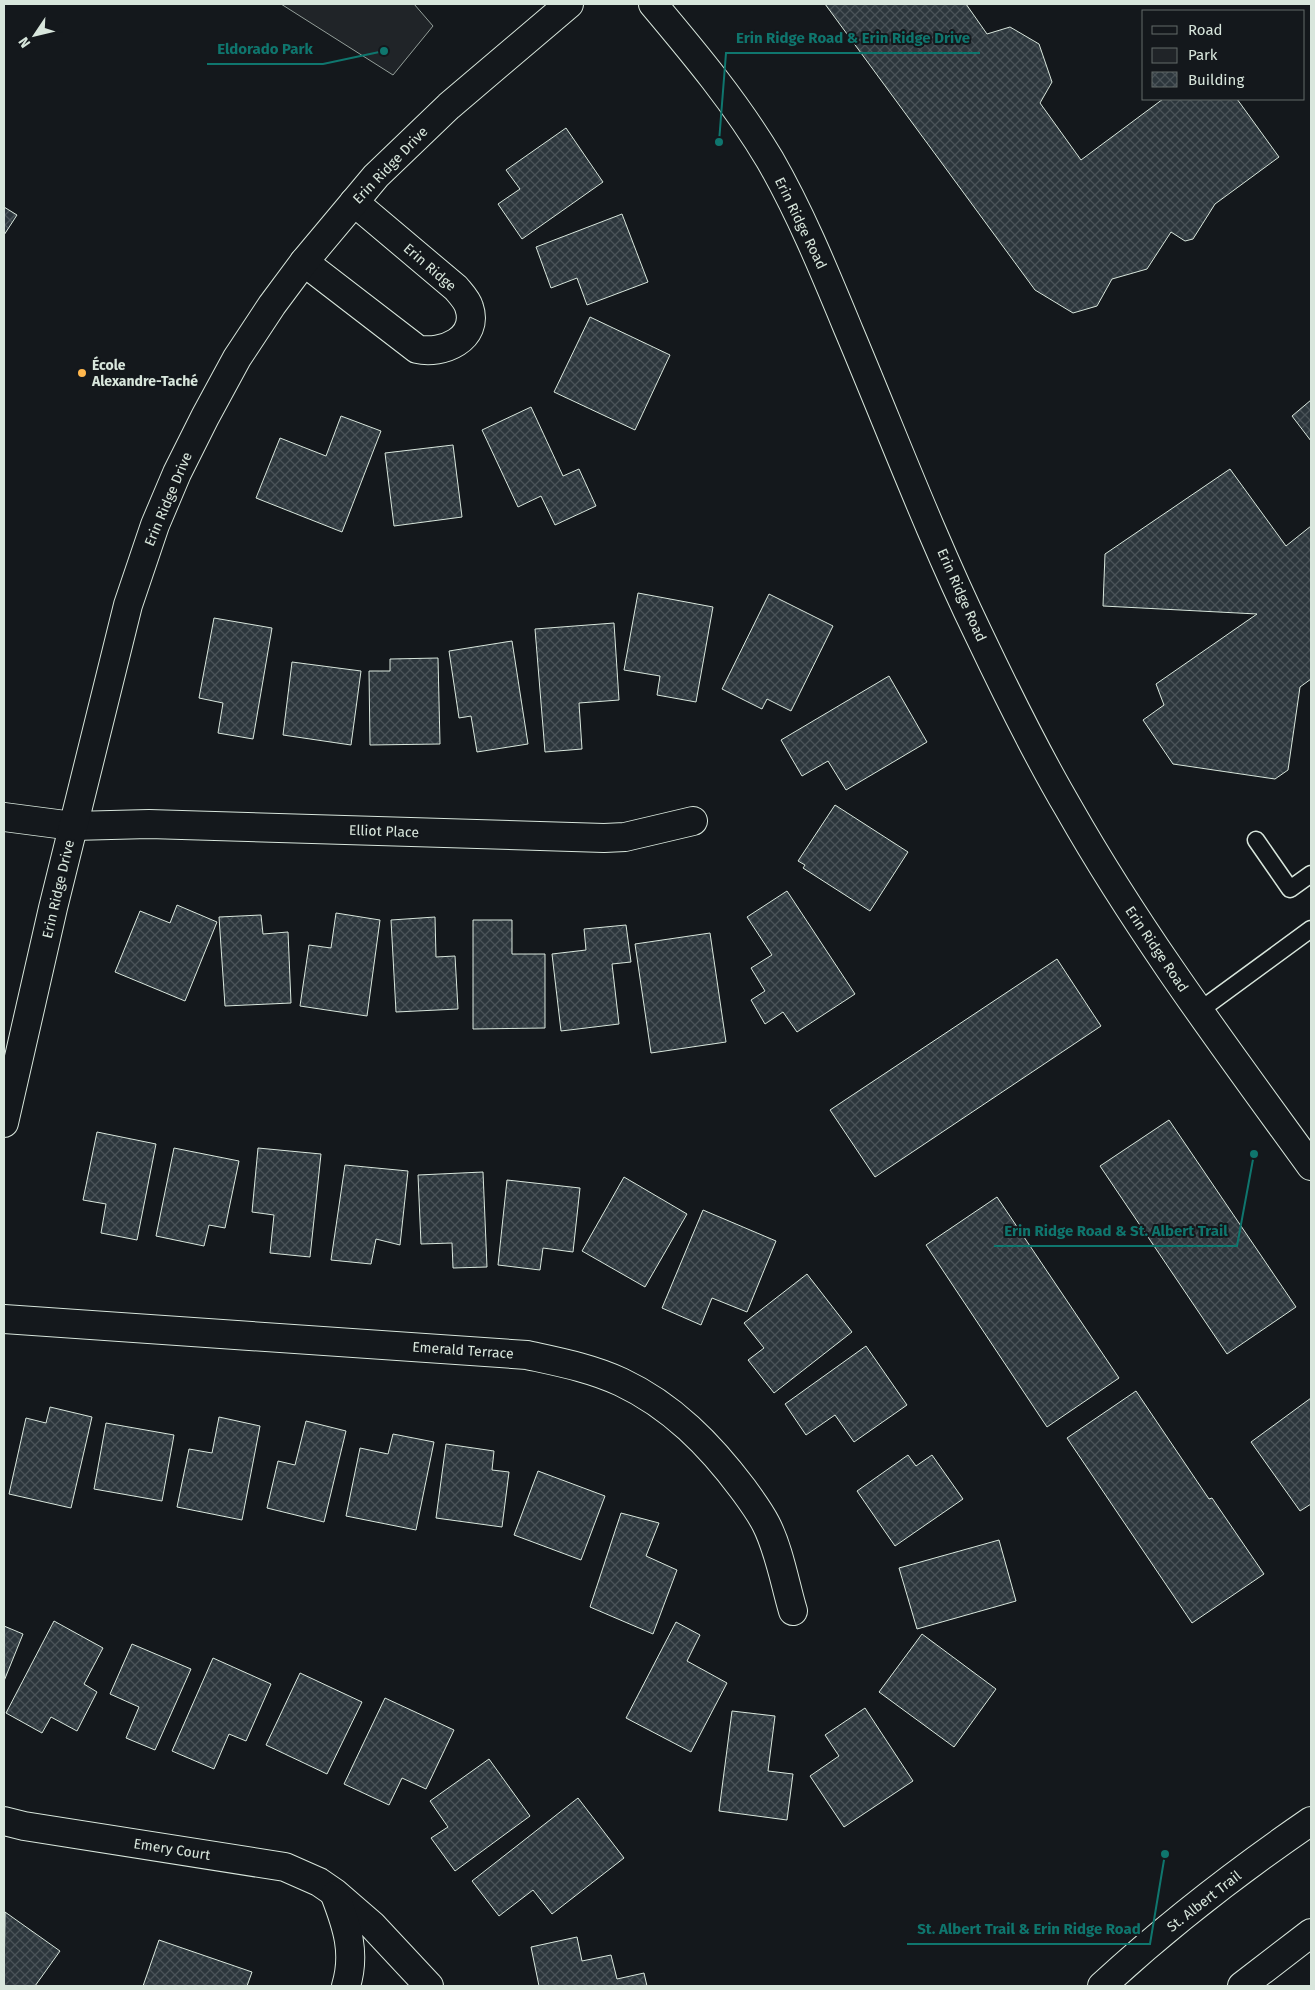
<svg xmlns="http://www.w3.org/2000/svg" width="1315" height="1990" viewBox="0 0 1315 1990" font-family="'Fira Sans',sans-serif">
<style>
.green{fill:#202428;stroke:#939e99}
.building{fill:url(#building-cross-hatch);stroke:#d8e6dc}
.lines{fill:none;stroke-linecap:round;stroke-linejoin:round}
.lane-casing{stroke:#d8e6dc;stroke-width:19}
.street-casing{stroke:#d8e6dc;stroke-width:30}
.secondary-casing{stroke:#d8e6dc;stroke-width:30}
.primary-casing{stroke:#d8e6dc;stroke-width:30}
.lane{stroke:#14181c;stroke-width:16}
.street{stroke:#14181c;stroke-width:28}
.secondary{stroke:#14181c;stroke-width:28}
.primary{stroke:#14181c;stroke-width:28}
.poi-dot{fill:#ffb74d;stroke:#14181c;stroke-width:2}
.labels{text-anchor:middle;stroke-width:4;stroke-linejoin:round;paint-order:stroke}
.street-label{font-size:14px;fill:#d8e6dc;stroke:#14181c}
.poi-label{font-size:14px;font-weight:bold;fill:#d8e6dc;stroke:#14181c;text-anchor:start}
.leader{fill:none;stroke:#0f766e;stroke-width:2}
.callout-dot{fill:#0f766e;stroke:#14181c;stroke-width:2}
.callout-label{font-size:15px;text-anchor:middle;font-weight:bold;fill:#0f766e;stroke:#14181c;stroke-width:4;stroke-linejoin:round;paint-order:stroke}
</style>
<defs>
<pattern id="building-cross-hatch" width="8" height="8" patternUnits="userSpaceOnUse" patternTransform="scale(1.25)"><rect width="8" height="8" fill="#2c363c"/><path d="M0 0l8 8M0 8l8-8" fill="none" stroke="#4a5358"/></pattern>
</defs>
<rect width="100%" height="100%" fill="#14181c"/>
<polygon class="green" points="281,4 414,4 433,26 393,75"/>
<g class="building">
<polygon points="825,4 966,4 987,34 1010,27 1039,44 1052,82 1040,103 1081,160 1163,99 1237,99 1279,157 1215,204 1193,239 1185,241 1171,232 1147,269 1112,279 1097,306 1073,313 1035,290"/>
<polygon points="566,128 603,182 522,239 498,204 520,189 506,170"/>
<polygon points="4,207 17,215 4,235"/>
<polygon points="622,214 648,282 587,305 577,278 551,288 536,247"/>
<polygon points="590,317 670,355 635,430 554,392"/>
<polygon points="1311,400 1311,441 1292,416"/>
<polygon points="531,407 563,476 579,469 596,506 555,525 541,496 518,507 482,430"/>
<polygon points="341,416 381,431 342,532 256,498 280,438 326,456"/>
<polygon points="453,445 462,517 394,526 385,453"/>
<polygon points="1230,469 1286,546 1311,526 1311,679 1300,687 1288,770 1275,779 1173,764 1143,720 1164,705 1156,684 1257,614 1103,606 1105,554"/>
<polygon points="638,593 713,607 696,702 657,695 660,676 624,670"/>
<polygon points="769,594 833,626 791,711 767,699 762,709 722,689"/>
<polygon points="214,618 272,628 253,739 218,733 223,703 199,698"/>
<polygon points="614,623 619,700 579,703 582,749 545,752 535,629"/>
<polygon points="512,641 528,744 477,752 471,716 459,718 449,651"/>
<polygon points="438,658 440,744 370,745 369,671 390,671 390,659"/>
<polygon points="292,662 361,671 351,745 283,735"/>
<polygon points="889,676 927,742 846,790 828,761 802,776 781,740"/>
<polygon points="835,805 908,852 870,911 803,868 805,865 798,861"/>
<polygon points="787,891 855,994 797,1032 783,1012 765,1024 751,1000 765,991 751,968 772,955 747,917"/>
<polygon points="177,905 217,922 185,1001 115,972 140,911 170,923"/>
<polygon points="336,913 380,920 367,1016 300,1006 309,945 331,948"/>
<polygon points="261,915 263,934 288,932 291,1003 225,1006 219,917"/>
<polygon points="435,917 436,957 455,956 458,1009 396,1012 391,920"/>
<polygon points="473,920 512,920 512,954 545,954 545,1028 473,1029"/>
<polygon points="626,925 631,962 612,964 619,1024 561,1031 552,954 586,950 584,929"/>
<polygon points="710,933 726,1042 651,1053 635,944"/>
<polygon points="1057,959 1101,1026 875,1177 830,1110"/>
<polygon points="1169,1120 1296,1307 1227,1354 1100,1166"/>
<polygon points="97,1132 156,1144 137,1240 101,1233 106,1204 83,1200"/>
<polygon points="174,1148 239,1161 225,1228 209,1225 204,1246 156,1236"/>
<polygon points="258,1148 321,1154 310,1257 270,1253 274,1215 252,1212"/>
<polygon points="345,1165 408,1171 400,1245 376,1239 371,1264 331,1260"/>
<polygon points="483,1172 487,1267 453,1268 452,1243 421,1244 418,1175"/>
<polygon points="624,1177 687,1214 645,1287 582,1251"/>
<polygon points="507,1180 580,1188 573,1252 543,1248 540,1270 498,1265"/>
<polygon points="997,1197 1119,1378 1047,1427 926,1245"/>
<polygon points="703,1210 776,1241 747,1312 712,1298 701,1325 662,1308"/>
<polygon points="807,1274 852,1332 774,1393 748,1360 764,1348 744,1323"/>
<polygon points="866,1346 907,1405 854,1442 835,1415 806,1435 785,1404"/>
<polygon points="1136,1391 1209,1499 1212,1498 1264,1574 1192,1623 1067,1438"/>
<polygon points="1311,1398 1311,1504 1300,1511 1251,1442"/>
<polygon points="50,1407 92,1417 71,1508 9,1494 26,1418 46,1423"/>
<polygon points="219,1417 260,1426 242,1520 177,1507 189,1449 212,1453"/>
<polygon points="306,1421 346,1431 324,1522 267,1508 278,1461 295,1465"/>
<polygon points="106,1423 174,1435 162,1501 94,1489"/>
<polygon points="393,1434 434,1442 416,1530 346,1516 360,1448 388,1454"/>
<polygon points="446,1444 494,1451 492,1470 509,1472 502,1527 436,1518"/>
<polygon points="908,1455 916,1466 932,1455 963,1499 895,1546 857,1491"/>
<polygon points="538,1471 605,1496 581,1560 514,1535"/>
<polygon points="621,1513 659,1523 646,1556 677,1570 653,1634 590,1607"/>
<polygon points="999,1540 1016,1601 917,1629 899,1568"/>
<polygon points="54,1621 103,1648 84,1684 97,1692 77,1731 51,1717 42,1733 6,1713"/>
<polygon points="676,1622 700,1635 687,1661 727,1683 691,1752 626,1718"/>
<polygon points="4,1626 23,1634 4,1681"/>
<polygon points="922,1634 996,1689 954,1747 879,1692"/>
<polygon points="132,1644 191,1669 155,1750 126,1738 139,1707 110,1694"/>
<polygon points="213,1658 271,1684 246,1741 229,1734 214,1769 172,1751"/>
<polygon points="300,1673 362,1702 327,1774 266,1745"/>
<polygon points="385,1698 454,1730 426,1789 402,1778 389,1805 344,1784"/>
<polygon points="865,1708 913,1781 844,1827 810,1776 839,1756 825,1735"/>
<polygon points="732,1711 775,1716 768,1771 793,1774 787,1820 719,1811"/>
<polygon points="489,1759 530,1816 455,1871 431,1838 448,1827 430,1801"/>
<polygon points="578,1798 624,1858 552,1914 533,1890 499,1916 472,1881"/>
<polygon points="5,1912 60,1951 35,1986 4,1986"/>
<polygon points="577,1937 582,1961 611,1955 617,1979 644,1973 647,1986 539,1986 531,1947"/>
<polygon points="159,1940 252,1972 247,1986 143,1986"/>
</g>
<g class="lines">
<defs>
<g id="lane">
<polyline points="1256,840 1290,889 1311,874"/>
<polyline points="1199,1011 1311,929"/>
</g>
<g id="street">
<path d="M304 262 417 349C442 355 480 339 469 307 467 300 461 294 456 288L354 202"/>
<polyline points="73,826 149,824 604,838 625,837 693,821"/>
<path d="M4 1319 527 1355C559 1362 591 1368 621 1382 672 1406 710 1445 743 1489 751 1500 760 1512 766 1524 779 1549 785 1584 793 1611"/>
<polyline points="4,1821 24,1826 285,1867 319,1882 335,1893 372,1925 429,1986"/>
<path d="M335 1895C347 1926 356 1953 346 1986"/>
</g>
<g id="secondary">
<path d="M653 4C695 54 736 103 770 160 801 214 825 273 849 331 892 433 931 536 979 635 1007 694 1036 753 1069 809 1140 934 1227 1050 1311 1166"/>
<polyline points="4,817 73,826"/>
<polyline points="4,1123 53,908 128,605 155,525 177,473 205,417 237,358 272,305 304,262 376,176 449,106 569,4"/>
</g>
<g id="primary">
<path d="M1102 1986C1167 1926 1238 1871 1311 1821"/>
<polyline points="1242,1986 1311,1933"/>
</g>
</defs>
<use href="#lane" class="lane-casing"/>
<use href="#street" class="street-casing"/>
<use href="#secondary" class="secondary-casing"/>
<use href="#primary" class="primary-casing"/>
<use href="#lane" class="lane"/>
<use href="#street" class="street"/>
<use href="#secondary" class="secondary"/>
<use href="#primary" class="primary"/>
</g>
<circle class="poi-dot" cx="82" cy="373" r="5"/>
<g class="labels">
<g class="street-label">
<text transform="translate(390 165) rotate(-46)" y="5">Erin Ridge Drive</text>
<text transform="translate(801 223) rotate(64)" y="5">Erin Ridge Road</text>
<text transform="translate(430 267) rotate(41)" y="5">Erin Ridge</text>
<text transform="translate(168 499) rotate(-67)" y="5">Erin Ridge Drive</text>
<text transform="translate(962 595) rotate(66)" y="5">Erin Ridge Road</text>
<text transform="translate(384 831) rotate(2)" y="5">Elliot Place</text>
<text transform="translate(58 889) rotate(-77)" y="5">Erin Ridge Drive</text>
<text transform="translate(1157 949) rotate(56)" y="5">Erin Ridge Road</text>
<text transform="translate(463 1350) rotate(4)" y="5">Emerald Terrace</text>
<text transform="translate(172 1849) rotate(9)" y="5">Emery Court</text>
<text transform="translate(1204 1901) rotate(-38)" y="5">St. Albert Trail</text>
</g>
<g class="poi-label">
<text x="92" y="370">École<tspan x="92" dy="16">Alexandre-Taché</tspan></text>
</g>
</g>
<path class="leader" d="M719 142L726 53H980M384 51L323 64H207M1254 1154L1237 1246H994M1165 1854L1150 1944H907"/>
<g class="callout-dot">
<circle cx="719" cy="142" r="5"/>
<circle cx="384" cy="51" r="5"/>
<circle cx="1254" cy="1154" r="5"/>
<circle cx="1165" cy="1854" r="5"/>
</g>
<g class="callout-label">
<text x="853" y="43">Erin Ridge Road &amp; Erin Ridge Drive</text>
<text x="265" y="54">Eldorado Park</text>
<text x="1116" y="1236">Erin Ridge Road &amp; St. Albert Trail</text>
<text x="1029" y="1934">St. Albert Trail &amp; Erin Ridge Road</text>
</g>
<rect width="1315" height="1990" fill="none" stroke="#d8e6dc" stroke-width="10"/>
<rect x="1142" y="10" width="162" height="90" fill="#14181c" stroke="#626a69"/>
<rect x="1152" y="26" width="25" height="8" fill="#14181c" stroke="#626a69"/>
<text x="1188" y="35" font-size="15" fill="#d8e6dc">Road</text>
<rect x="1152" y="48" width="25" height="15" fill="#202428" stroke="#626a69"/>
<text x="1188" y="60" font-size="15" fill="#d8e6dc">Park</text>
<rect x="1152" y="72" width="25" height="15" fill="url(#building-cross-hatch)" stroke="#626a69"/>
<text x="1188" y="85" font-size="15" fill="#d8e6dc">Building</text>
<g transform="translate(35 35) rotate(235)" stroke="#14181c" stroke-width="4" paint-order="stroke">
<path d="M0-4L9 19L0 12L-9 19Z" fill="#d8e6dc"/>
<text y="-8" font-size="14" font-weight="bold" text-anchor="middle" fill="#d8e6dc">N</text>
</g>
</svg>
